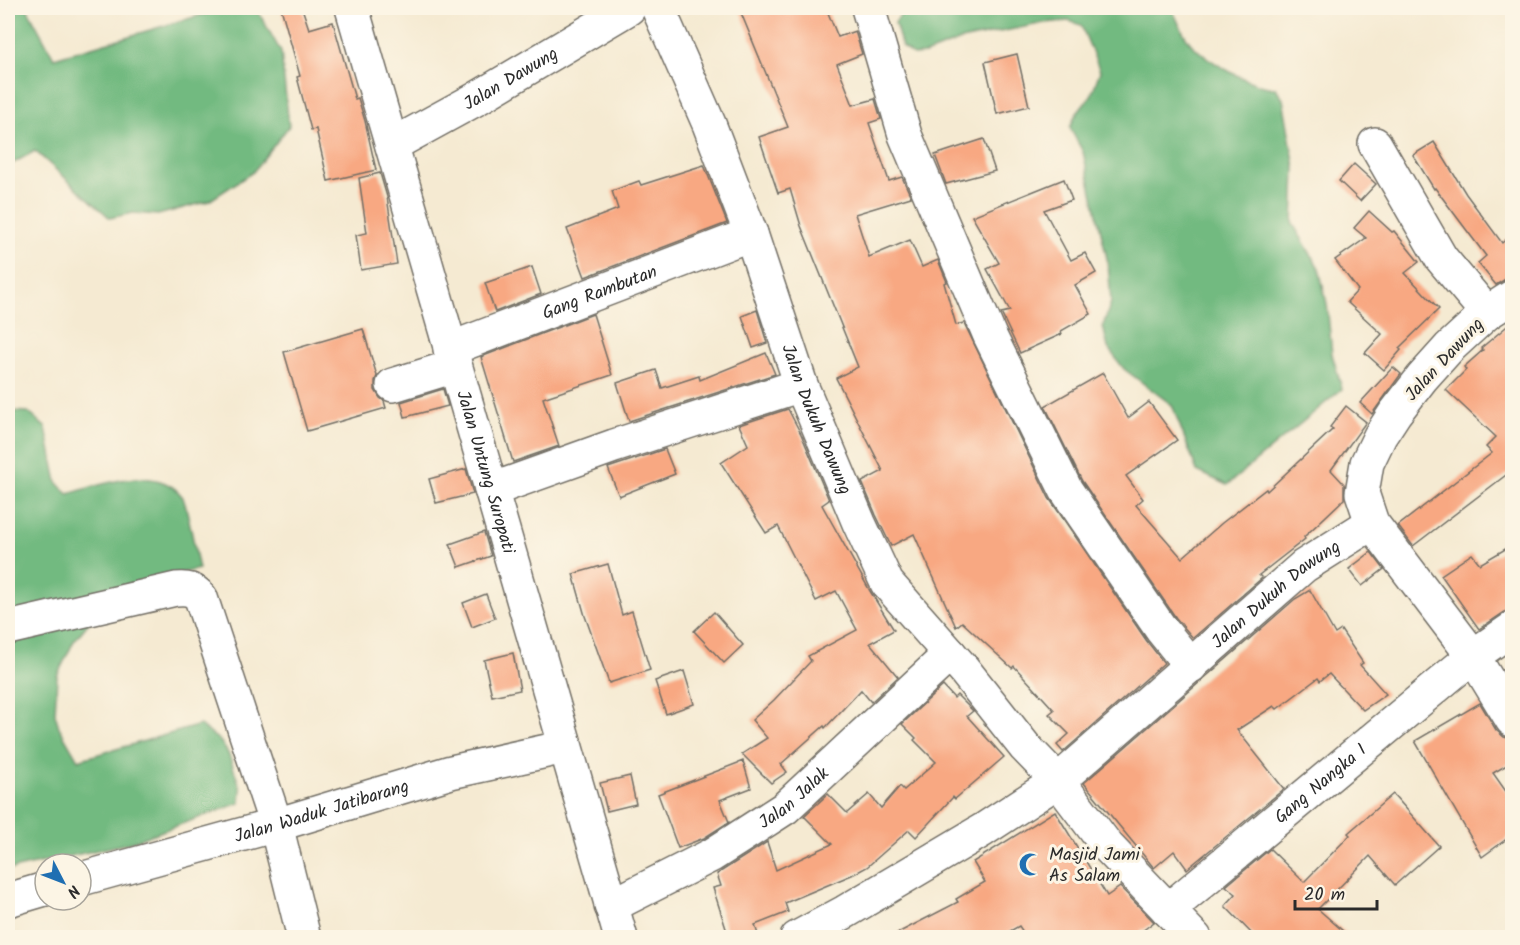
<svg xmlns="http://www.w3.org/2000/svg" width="1520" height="945" viewBox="0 0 1520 945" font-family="Kalam,sans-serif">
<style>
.forest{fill:#72ba80;stroke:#4e7256;stroke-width:1.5}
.building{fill:#f8a882}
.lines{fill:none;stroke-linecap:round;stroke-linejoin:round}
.minor-casing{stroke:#726e65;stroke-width:36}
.major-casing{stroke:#726e65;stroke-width:36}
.minor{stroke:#fff;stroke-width:33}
.major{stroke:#fff;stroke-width:33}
.labels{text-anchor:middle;stroke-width:6;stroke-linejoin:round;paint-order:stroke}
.street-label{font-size:18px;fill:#2b2b2b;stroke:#fcf5e5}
.poi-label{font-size:18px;fill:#2b2b2b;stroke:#fcf5e5;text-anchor:start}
</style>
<rect width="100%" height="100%" fill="#fcf5e5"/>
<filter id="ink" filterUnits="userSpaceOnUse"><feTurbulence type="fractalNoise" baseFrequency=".0167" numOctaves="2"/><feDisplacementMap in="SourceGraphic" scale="12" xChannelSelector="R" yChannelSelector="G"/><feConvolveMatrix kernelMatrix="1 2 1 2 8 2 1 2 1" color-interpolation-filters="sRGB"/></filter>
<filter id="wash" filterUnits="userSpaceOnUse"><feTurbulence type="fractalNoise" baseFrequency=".008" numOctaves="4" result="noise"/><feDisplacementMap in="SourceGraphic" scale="24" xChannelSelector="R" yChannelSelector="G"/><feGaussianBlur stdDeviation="1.35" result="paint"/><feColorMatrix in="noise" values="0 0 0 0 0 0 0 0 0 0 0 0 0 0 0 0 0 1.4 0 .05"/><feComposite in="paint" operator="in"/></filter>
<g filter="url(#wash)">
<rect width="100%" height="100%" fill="#f5ead2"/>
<g class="forest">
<polygon points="8,8 27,8 54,58 225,8 256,8 281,52 289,126 253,172 209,201 158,215 133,213 110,218 35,151 8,166"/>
<path d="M908 8H1172C1177 20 1183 35 1192 45 1209 62 1252 87 1276 88L1283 99 1295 167 1293 224 1319 268 1327 304 1332 354 1342 389 1227 485 1197 471 1172 405 1124 369 1108 348 1103 326 1111 302 1108 263 1083 152 1070 128 1075 116 1091 96 1100 71 1081 25 1069 21 1044 23 961 40 925 54 913 55 902 47 895 23 902 12Z"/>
<path d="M8 411 28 412 46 428 57 482 68 494C101 484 157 463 182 496 187 502 196 557 199 569L117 588 74 641 57 676 55 714 59 727 78 760 200 725 220 741 228 753 241 789 240 803 129 843 8 870Z"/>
</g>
<g id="blocks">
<g class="building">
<polygon points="281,8 302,8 309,29 333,22 355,99 358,98 365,121 376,170 328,181 316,129 311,130 297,77 300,76"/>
<polygon points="739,8 826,8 838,37 855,31 862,54 837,64 853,105 875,99 881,119 869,123 889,181 902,177 911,197 855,214 869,257 910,240 922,267 938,260 947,282 944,283 956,325 964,323 1049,498 1146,640 1164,663 1063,752 1057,745 1069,734 1049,714 1054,710 1014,666 1012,668 962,622 956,627 914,534 891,546 876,515 862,482 883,471 836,378 858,367 801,226 790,189 778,193 759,137 788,127"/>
<polygon points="1017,54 1029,106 997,114 985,62"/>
<polygon points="984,139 995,171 946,184 935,155"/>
<polygon points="1434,142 1466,194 1502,243 1512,234 1512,275 1496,285 1478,263 1486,256 1435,188 1434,189 1413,155"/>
<polygon points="1354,164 1376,184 1360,201 1339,181"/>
<polygon points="704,165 727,223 585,277 567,229 618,209 612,191 639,181 641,185"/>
<polygon points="380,173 387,197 397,264 361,270 356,235 367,233 359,178"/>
<polygon points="1064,179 1072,200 1044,210 1071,260 1085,253 1096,273 1075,285 1091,314 1061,331 1062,334 1020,353 1001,313 1010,311 987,269 999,263 972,216"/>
<polygon points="1369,211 1392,232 1394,231 1419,262 1405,273 1439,309 1399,348 1401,350 1384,370 1365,353 1382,334 1347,302 1358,290 1335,260 1366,238 1354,228"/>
<polygon points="532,267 541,294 495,312 485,283"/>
<polygon points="757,310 767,343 753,348 742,316"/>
<polygon points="593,314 612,375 543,398 559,446 513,462 481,357"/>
<polygon points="1512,322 1512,475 1510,472 1413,546 1398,526 1492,453 1486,447 1496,437 1446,390 1466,370 1464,367 1483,350 1481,348"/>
<polygon points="363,329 377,376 375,381 375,390 380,398 384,401 386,408 307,431 284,352"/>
<polygon points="766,353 775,374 629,421 617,383 656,370 662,388 699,376 700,380"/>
<polygon points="1393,367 1401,374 1372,414 1360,403"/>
<polygon points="1103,373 1128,418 1149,402 1177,440 1126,476 1143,499 1136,505 1182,558 1222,523 1266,489 1267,491 1333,429 1330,427 1346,406 1366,422 1331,470 1344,484 1344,499 1304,537 1305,539 1259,575 1262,578 1193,638 1176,618 1082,481 1045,406"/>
<polygon points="443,389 448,406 405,417 401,402"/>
<polygon points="788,409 801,434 829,500 822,505 870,591 894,630 870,643 898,677 871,702 861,690 825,728 824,726 781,764 787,772 771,783 742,754 767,738 752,720 774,700 811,661 808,656 857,630 836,591 816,601 778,526 766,533 721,463 748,445 739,425"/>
<polygon points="665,449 675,474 619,496 608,468"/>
<polygon points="466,469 473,494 436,503 429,479"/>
<polygon points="484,532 491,556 459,567 450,544"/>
<polygon points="1512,545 1512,607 1479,629 1441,575 1472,554 1480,564"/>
<polygon points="1371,552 1384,569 1362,586 1349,569"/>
<polygon points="608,564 622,615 632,611 650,670 609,683 585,616 573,574"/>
<polygon points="1310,590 1335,634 1341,630 1363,663 1360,665 1386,694 1363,710 1329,674 1320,681 1318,678 1277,709 1274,706 1237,730 1284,789 1187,869 1174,851 1154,868 1084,783 1295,599"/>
<polygon points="486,594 495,618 472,627 463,603"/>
<polygon points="714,612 743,645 724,663 694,631"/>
<polygon points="513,653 520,690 492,696 484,660"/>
<polygon points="684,671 694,704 666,714 655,681"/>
<polygon points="943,686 954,698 957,695 973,711 967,716 1004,757 955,799 953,797 916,837 909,830 867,867 854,874 785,903 788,912 755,925 759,938 729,938 713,888 721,886 717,874 767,842 776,870 832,844 804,816 828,794 847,813 869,794 881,808 900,786 904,790 936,762 914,740 916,738 902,724"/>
<polygon points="1480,703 1496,730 1504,737 1512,739 1512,762 1493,773 1512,800 1512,835 1482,857 1415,741"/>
<polygon points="743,761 751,788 720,800 729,822 704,838 678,848 658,794"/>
<polygon points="630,776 636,804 607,811 600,783"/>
<polygon points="1393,794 1439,846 1395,885 1370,856 1318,909 1351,938 1256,938 1225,906 1236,894 1226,886 1270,849 1304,882 1350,835 1348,833"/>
<polygon points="1055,811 1107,896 1120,887 1154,922 1133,938 1027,938 1019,926 998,938 888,938 958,902 956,899 985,882 973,862"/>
</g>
</g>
</g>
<g filter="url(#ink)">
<use href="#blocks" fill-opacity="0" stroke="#726e65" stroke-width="1.5"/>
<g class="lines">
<defs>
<g id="minor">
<path id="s1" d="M658 8 709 124 751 234 801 385 859 523 887 583 964 670 1025 747 1058 781 1108 847 1195 938"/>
<polyline points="868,8 905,135 990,336 1066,490 1161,629 1191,666"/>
<polyline points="1375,144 1441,258 1487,313 1449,348 1422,378 1395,413 1380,436 1367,463 1362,493 1372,523 1473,656 1512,720"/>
<path id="s2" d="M392 145 476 99 629 8"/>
<polyline points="1487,313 1512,297"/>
<path id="s3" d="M450 349 751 234"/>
<polyline points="393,385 455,366"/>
<polyline points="491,490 614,446 801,385"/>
<path d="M8 628 176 589C187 588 194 589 201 598L276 825 304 938"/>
<path id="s4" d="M81 879 276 825 451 772 565 747"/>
<polyline points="8,900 45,889"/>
<path id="s5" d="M611 906 712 855 785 808 950 654"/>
<path id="s6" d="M1168 910 1473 656 1512 629"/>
<path id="s7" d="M797 938 845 912 983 830 1058 781 1304 566 1372 523"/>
</g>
<g id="major">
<path id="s8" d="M352 8 621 938"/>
</g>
</defs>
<use href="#minor" class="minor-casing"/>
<use href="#major" class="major-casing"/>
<use href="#minor" class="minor"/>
<use href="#major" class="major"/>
</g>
</g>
<defs>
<symbol id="mosque-bare" viewBox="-9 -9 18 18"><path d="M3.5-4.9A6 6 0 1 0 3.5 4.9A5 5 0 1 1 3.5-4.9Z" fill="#1f6fb2" stroke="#fcf5e5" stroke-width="2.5" paint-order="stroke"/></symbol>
</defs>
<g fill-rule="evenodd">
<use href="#mosque-bare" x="1014" y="848" width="33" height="33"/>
</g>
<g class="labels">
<g class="street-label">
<text dy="6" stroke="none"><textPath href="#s2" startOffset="136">Jalan Dawung</textPath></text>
<text dy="6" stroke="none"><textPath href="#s3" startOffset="160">Gang Rambutan</textPath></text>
<text transform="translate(1444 359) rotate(-47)" y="6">Jalan Dawung</text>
<text dy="6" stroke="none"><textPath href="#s1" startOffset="441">Jalan Dukuh Dawung</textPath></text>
<text dy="6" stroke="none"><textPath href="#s8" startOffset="483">Jalan Untung Suropati</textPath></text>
<text dy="6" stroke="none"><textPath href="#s7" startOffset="592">Jalan Dukuh Dawung</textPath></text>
<text dy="6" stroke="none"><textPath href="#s6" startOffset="198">Gang Nangka I</textPath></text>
<text dy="6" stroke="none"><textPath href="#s5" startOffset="213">Jalan Jalak</textPath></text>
<text dy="6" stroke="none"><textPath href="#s4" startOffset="250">Jalan Waduk Jatibarang</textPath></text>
</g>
<g class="poi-label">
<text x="1049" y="860">Masjid Jami<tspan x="1049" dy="21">As Salam</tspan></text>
</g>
</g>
<rect width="1520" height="945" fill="none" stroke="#fcf5e5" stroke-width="30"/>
<g transform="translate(63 882) rotate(132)"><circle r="28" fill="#fcf5e5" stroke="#a8a49b" stroke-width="1.5"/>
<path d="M0-4.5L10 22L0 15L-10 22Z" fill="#1f6fb2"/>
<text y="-9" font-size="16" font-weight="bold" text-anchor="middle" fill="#2b2b2b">N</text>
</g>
<path d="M1295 900v9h82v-9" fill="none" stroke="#2b2b2b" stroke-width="3"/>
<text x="1304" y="900" font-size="18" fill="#2b2b2b" stroke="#fcf5e5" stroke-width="4.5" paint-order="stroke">20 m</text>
</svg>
